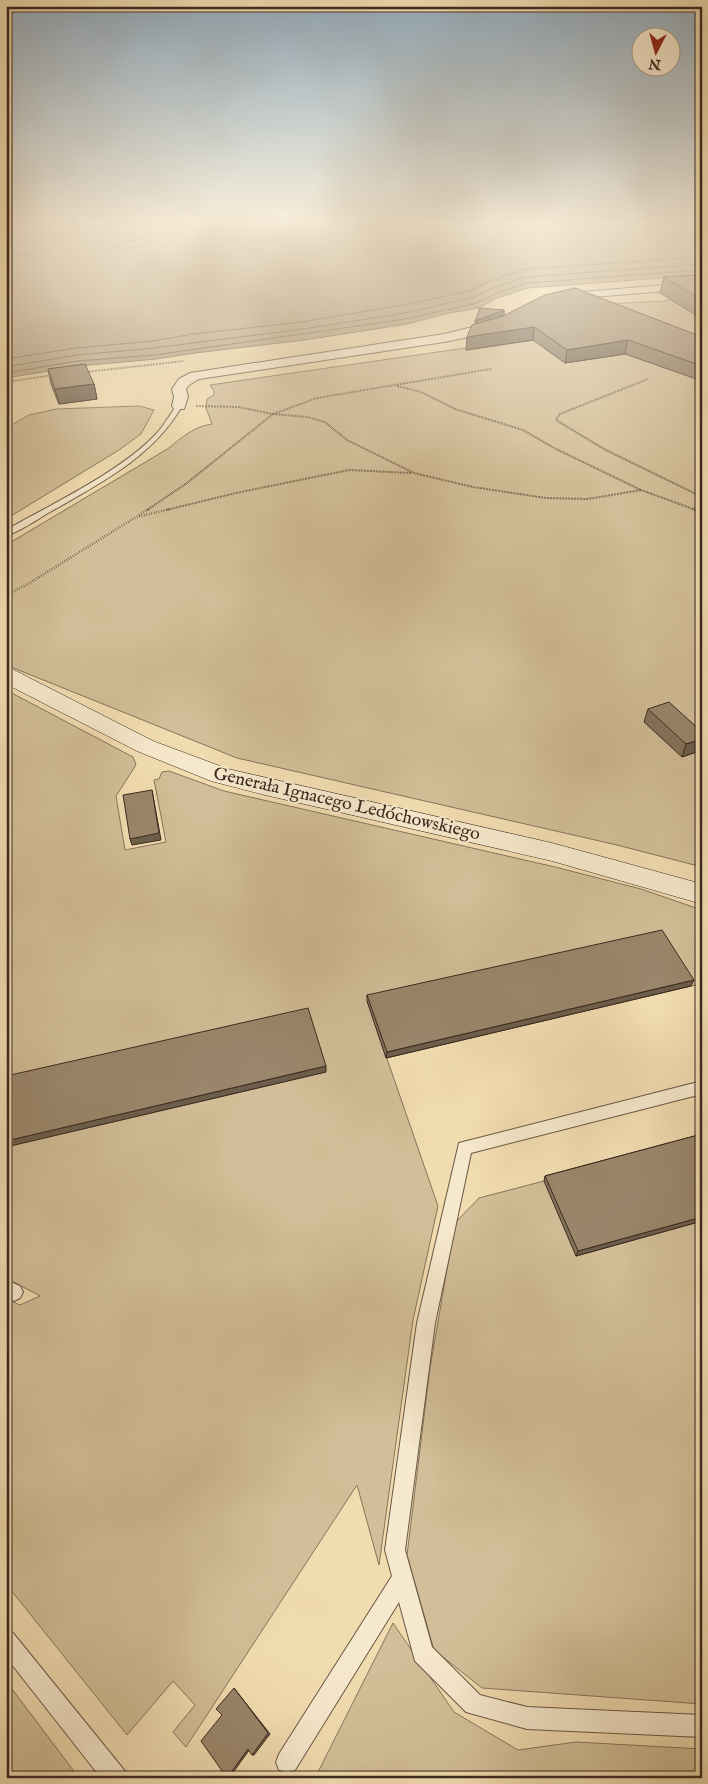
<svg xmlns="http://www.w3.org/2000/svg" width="708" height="1784" viewBox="0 0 708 1784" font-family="'IM FELL English',serif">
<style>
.green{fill:#d2be98;stroke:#86745c}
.water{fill:#b39f7f;stroke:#837059}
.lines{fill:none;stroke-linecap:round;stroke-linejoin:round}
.shore{stroke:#776450;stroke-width:1}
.lane-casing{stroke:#685645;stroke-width:2}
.street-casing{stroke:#685645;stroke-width:2}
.secondary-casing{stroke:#3b2921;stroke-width:1}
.path-far2{stroke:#3b2921;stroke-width:1;stroke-dasharray:0.5 1;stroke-linecap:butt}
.path-far1{stroke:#3b2921;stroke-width:2;stroke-dasharray:0.5 1;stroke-linecap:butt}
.path{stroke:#3b2921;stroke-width:2.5;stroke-dasharray:0.5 2;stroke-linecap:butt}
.lane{fill:#f6e8cc;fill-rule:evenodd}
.street{fill:#f6e8cc;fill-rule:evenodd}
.secondary{fill:#f6e8cc;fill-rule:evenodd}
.wall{fill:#84735c;stroke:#3b2921}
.shaded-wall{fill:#6c5e4b;stroke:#3b2921}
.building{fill:#9a866b;stroke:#3b2921}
.labels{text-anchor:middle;stroke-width:4;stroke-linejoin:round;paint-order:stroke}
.street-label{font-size:18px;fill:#3b2921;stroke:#f6e8cc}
</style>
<rect width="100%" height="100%" fill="#f1dcb0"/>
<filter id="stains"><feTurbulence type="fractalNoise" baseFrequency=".004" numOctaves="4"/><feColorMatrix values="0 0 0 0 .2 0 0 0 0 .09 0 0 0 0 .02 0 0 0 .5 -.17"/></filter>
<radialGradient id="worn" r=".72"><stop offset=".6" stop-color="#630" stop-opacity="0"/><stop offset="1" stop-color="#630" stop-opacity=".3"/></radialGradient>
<g class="green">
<polygon points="6,225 48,225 49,228 6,233"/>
<path d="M702 295V867L617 845 237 758 6 665V545L169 448C182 437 195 426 212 424L206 408 207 399 214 395V391L210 385 479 346 569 337 584 305 664 301Z"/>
<polygon points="139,406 154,410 141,434 119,450 6,519 6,428 29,415 56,409"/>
<polygon points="6,690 133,757 136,765 116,796 125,850 166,842 154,780 159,779 162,772 169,771 224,791 555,867 641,889 702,910 702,984 691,986 660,936 367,1001 438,1206 413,1320 379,1565 357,1485 186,1747 173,1732 195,1705 173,1681 127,1735 6,1584 6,1299 20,1305 40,1296 6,1278 6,1147 326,1072 6,1082"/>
<polygon points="544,1181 702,1221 702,1704 482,1688 434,1650 407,1555 430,1368 455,1223 479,1198"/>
<polygon points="393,1623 454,1712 518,1750 576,1742 702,1749 702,1778 315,1778"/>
<polygon points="6,1681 79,1778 6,1778"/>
</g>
<polygon class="water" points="48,225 99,225 127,228 163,225 702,225 702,275 528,288 497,298 479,308 449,313 407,324 305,340 195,353 156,359 79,366 6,378 6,238 48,228"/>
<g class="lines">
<g class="shore">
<path d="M95 225C105 256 151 256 161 225"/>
<path d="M103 225C110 246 146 246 154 225"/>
<polyline points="6,243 38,237 53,230 53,225"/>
<path d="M6 249C24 247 54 246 60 225"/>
<path d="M6 257C29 255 62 253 67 225"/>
<polyline points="6,359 76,348 153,341 193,334 302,322 404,305 473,290 490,281 525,269 702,257"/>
<polyline points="6,367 77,355 154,348 303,329 405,313 475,297 493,288 526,277 702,264"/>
<polyline points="6,373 78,361 155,355 406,319 477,303 495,294 527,283 702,270"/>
</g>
<defs>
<g id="lane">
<path d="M177 405 182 406C153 457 99 484 50 512 36 520 21 531 6 536V530C52 504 122 471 157 433 165 424 170 414 177 405Z"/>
<polygon points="702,1081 702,1094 471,1153 435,1323 405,1550 432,1647 480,1695 527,1707 702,1715 702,1737 527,1729 466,1712 415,1661 399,1602 295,1770 287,1773 279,1770 276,1762 279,1754 392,1576 385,1550 417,1323 459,1143"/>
<polygon points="6,1280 20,1286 23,1292 20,1298 14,1301 6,1297"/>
<polygon points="6,1630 13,1633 124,1770 127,1778 101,1778 6,1657"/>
</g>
<g id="street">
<polygon points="702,282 702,288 557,300 551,297 557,294"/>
<polygon points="501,320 507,324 505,327 479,335 444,342 199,379 189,385 186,389 188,397 184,409 174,409 172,406 174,397 172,389 179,379 190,373 444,334"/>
</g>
<polygon id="secondary" points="6,668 14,670 153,741 228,769 552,843 702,884 702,904 552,861 265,795 211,781 137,751 6,684"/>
</defs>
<use href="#lane" class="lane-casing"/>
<use href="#street" class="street-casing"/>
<use href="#secondary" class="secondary-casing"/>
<polyline class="path-far2" points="464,300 479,308"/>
<g class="path-far1">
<polyline points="86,372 184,361"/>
<polyline points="648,379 560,414 556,420 604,449 702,497"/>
<polyline points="6,382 53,375"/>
<polyline points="397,386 421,392 455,409 523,430 556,449 641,490 696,510"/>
<polyline points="196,406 238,407 273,414 307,417 325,422 347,440 414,473 473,487 546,498 588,499 641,490"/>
<polyline points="147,510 187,483 273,414 317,398 491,369"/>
<polyline points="166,510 236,493 349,470 411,473"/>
</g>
<g class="path">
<polyline points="692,509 702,512"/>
<polyline points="139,515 149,509"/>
<polyline points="6,595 28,584 136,517 171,509"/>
</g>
<use href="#lane" class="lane"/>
<use href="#street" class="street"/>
<use href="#secondary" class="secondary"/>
</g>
<g class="wall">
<polygon points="702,275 702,319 660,293 664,277"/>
<polygon points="504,310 504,315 498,317 702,337 702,381 625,354 565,363 533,340 466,350 475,324"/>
<polygon points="48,369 94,384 97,399 59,404 51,384"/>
<polygon points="648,709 702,732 702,750 682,757 644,722"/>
<polygon points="691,986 386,1058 367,1001 367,995"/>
<polygon points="702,1134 702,1221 576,1256 544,1181 545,1176"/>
</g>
<g class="shaded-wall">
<polygon points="504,310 504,315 475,326 475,321"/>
<polygon points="534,327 533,340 466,350 467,337"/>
<polygon points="628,340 625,354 565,363 567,350"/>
<polygon points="94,384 97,399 59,404 55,389"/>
<polygon points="702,739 702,750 682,757 686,744"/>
<polygon points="152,790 161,840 132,845 130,839"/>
<polygon points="694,980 691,986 386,1058 387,1052"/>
<polygon points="326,1066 326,1072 6,1147 6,1141"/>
<polygon points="702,1217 702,1221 576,1256 578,1251"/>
<polygon points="234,1688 270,1734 254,1755 252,1755"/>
<polygon points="248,1749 250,1749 229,1778 227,1778"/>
</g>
<g class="building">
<polygon points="702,275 702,300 664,277"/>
<polygon points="575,288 702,337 702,366 628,340 567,350 534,327 467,337 472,325 503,316 545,295"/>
<polygon points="480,308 504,310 475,321"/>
<polygon points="85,364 94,384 55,389 48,369"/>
<polygon points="669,702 702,732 702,739 686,744 648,709"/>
<polygon points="152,790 159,833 130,839 123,795"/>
<polygon points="662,930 694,980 387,1052 367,995"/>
<polygon points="308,1008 326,1066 6,1141 6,1076"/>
<polygon points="702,1134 702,1217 578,1251 545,1176"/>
<polygon points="234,1688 268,1733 252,1755 248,1749 227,1778 201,1741 222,1715 216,1709"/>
</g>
<linearGradient id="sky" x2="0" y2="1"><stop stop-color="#93acbe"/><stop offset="0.47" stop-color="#f9efdb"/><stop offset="1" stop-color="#f9efdb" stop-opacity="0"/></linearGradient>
<rect width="708" height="475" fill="url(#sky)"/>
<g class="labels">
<g class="street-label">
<text transform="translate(347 803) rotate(13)" y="6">Generała Ignacego Ledóchowskiego</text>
</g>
</g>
<rect width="708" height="1784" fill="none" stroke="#f1dcb0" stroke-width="25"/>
<rect x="8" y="8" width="693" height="1769" fill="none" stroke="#3b2921" stroke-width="2.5"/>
<rect x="12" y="12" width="683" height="1759" fill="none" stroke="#3b2921"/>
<g transform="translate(656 52) rotate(186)"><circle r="24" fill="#f6e8cc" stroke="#ab9c88"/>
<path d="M0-4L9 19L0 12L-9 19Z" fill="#8f2418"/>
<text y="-8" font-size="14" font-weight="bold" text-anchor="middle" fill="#3b2921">N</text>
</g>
<rect width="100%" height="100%" filter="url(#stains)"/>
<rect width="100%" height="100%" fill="url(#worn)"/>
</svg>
